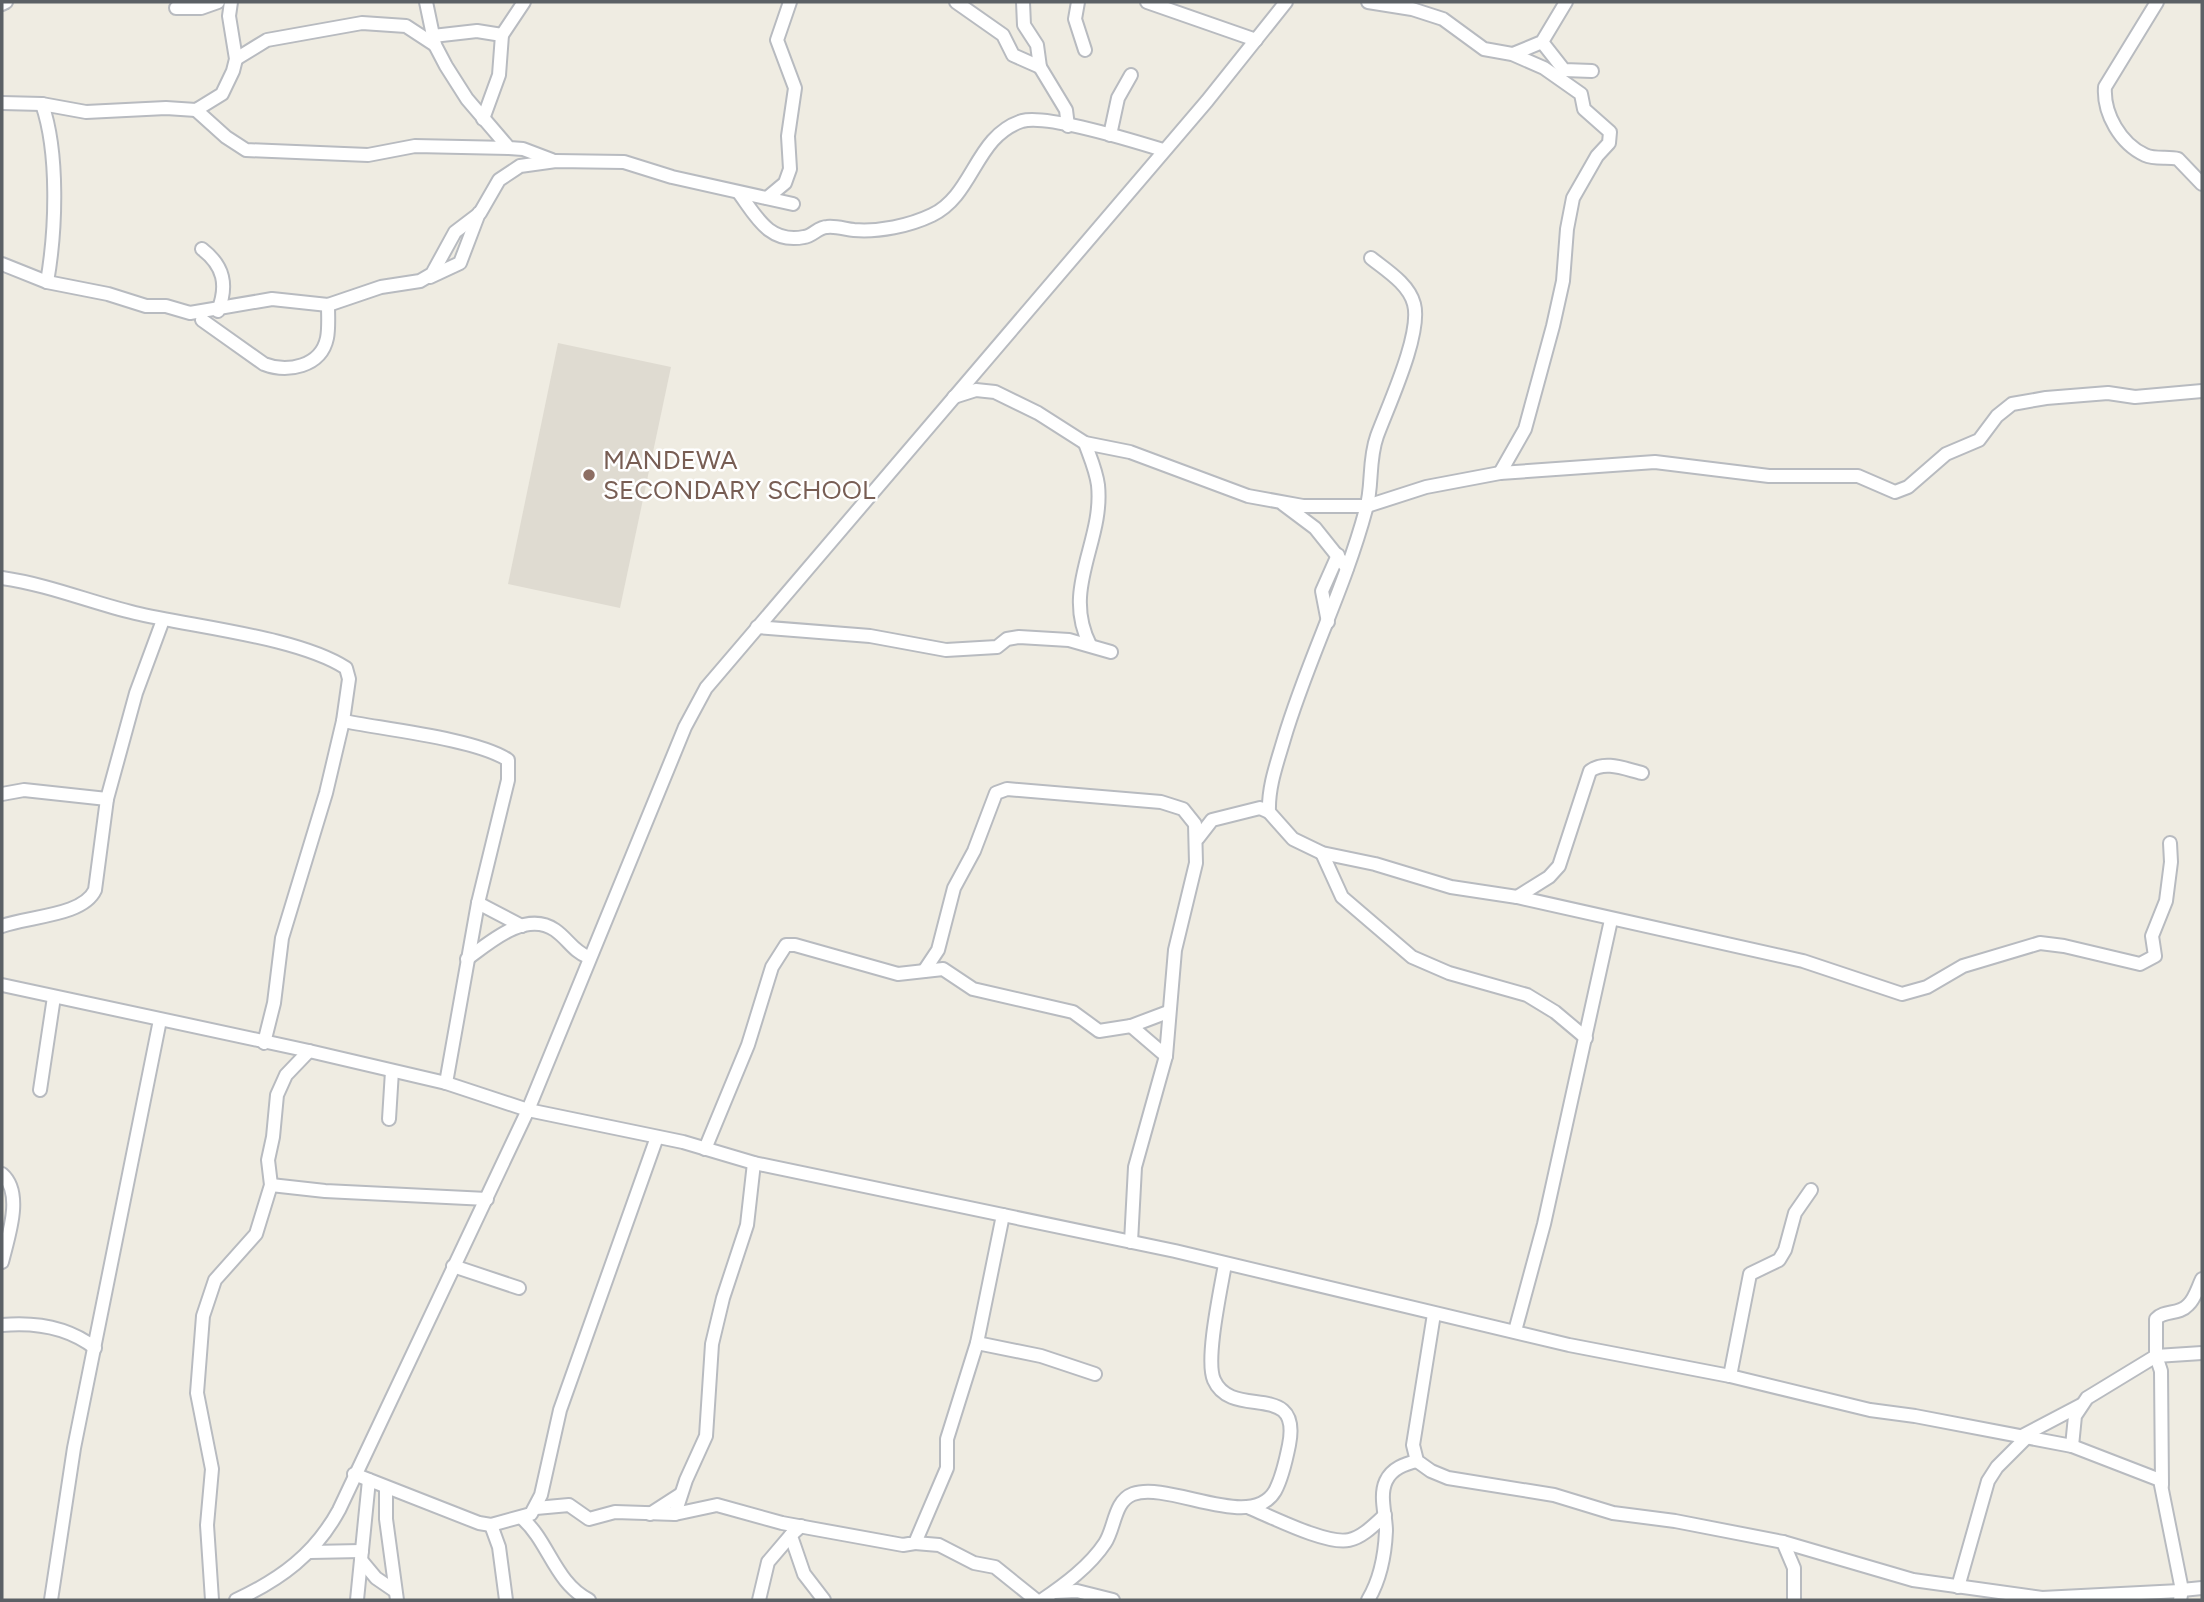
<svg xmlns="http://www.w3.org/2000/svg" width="2204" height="1602" viewBox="0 0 2204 1602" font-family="Figtree,sans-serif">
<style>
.education{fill:#dfdbd1}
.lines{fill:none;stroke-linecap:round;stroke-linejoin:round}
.minor-casing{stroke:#b8bbc0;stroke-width:16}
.minor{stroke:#fff;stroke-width:12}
.education-dot{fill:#8d6e63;stroke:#fff;stroke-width:2.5}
.labels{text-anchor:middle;stroke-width:5;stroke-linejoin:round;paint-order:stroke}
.education-label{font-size:26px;fill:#785e54;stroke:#fff;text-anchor:start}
</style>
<rect width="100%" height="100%" fill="#efece2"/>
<polygon class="education" points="558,343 671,367 620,608 508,584"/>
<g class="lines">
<defs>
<g id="minor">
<polyline points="426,2 435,45 446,66 467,99 509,148 523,149 552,160"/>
<polyline points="956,2 1003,35 1013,55 1040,67"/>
<polyline points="1023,2 1024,25 1037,45 1040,67 1066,110 1068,126"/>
<polyline points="1078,2 1075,19 1085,50"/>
<polyline points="1147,2 1256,40"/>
<polyline points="1368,2 1412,9 1443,19 1484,49 1512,54 1544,68 1581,94 1584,109 1610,132 1609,143 1597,156 1573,198 1567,229 1563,281 1553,326 1525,429 1500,473"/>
<path d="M2157 2 2105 87C2103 114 2121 144 2145 155 2156 160 2168 156 2178 159L2202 184"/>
<polyline points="2,4 6,2"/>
<polyline points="176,8 201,8 218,2"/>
<polyline points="433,36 477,31 502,35"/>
<polyline points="1542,42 1564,70 1592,71"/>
<polyline points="1513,54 1542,42 1566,2"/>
<polyline points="236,59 267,40 362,23 406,26 435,45"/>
<polyline points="2,103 42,104 86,112 166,108 196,110 222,94 233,71 236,59 229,16 231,2"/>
<path d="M42 104C59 153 56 231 47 282"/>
<polyline points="196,110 226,137 246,150 368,155 415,146 509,148"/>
<polyline points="483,119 499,75 502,35 524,2"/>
<polyline points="1110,135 1118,98 1131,75"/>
<path d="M739 193C756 216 769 244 804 237 813 236 818 227 827 227 836 226 845 229 854 230 879 232 909 226 932 215 974 195 975 136 1022 121 1047 114 1134 141 1163 150"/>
<polyline points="767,198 785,183 790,169 788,136 795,88 777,40 790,2"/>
<path d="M202 249C224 266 228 285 218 311"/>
<path d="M1371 258C1386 270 1409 284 1414 304 1422 334 1388 406 1377 436 1368 461 1373 486 1366 509 1345 588 1307 661 1284 739 1277 763 1268 787 1269 812L1293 839 1322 853 1375 864 1451 887 1517 897 1803 961 1902 994 1927 987 1963 966 2040 943 2064 946 2140 964 2155 956 2152 936 2166 901 2171 862 2170 843"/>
<polyline points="2,264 47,282 108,294 146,306 166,306 190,313 272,299 328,305 381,287 420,281 432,274 455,232 480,213 499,180 520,166 556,161 624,162 672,177 793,204"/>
<polyline points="430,277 460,263 479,213"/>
<path d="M202 320 264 364C287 373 321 367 327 338 329 328 328 316 328 305"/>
<polyline points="954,397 976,390 995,392 1038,413 1085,443 1130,452 1248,496 1303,506 1367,506 1426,487 1500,473 1655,462 1769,476 1858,476 1895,492 1908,487 1946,454 1979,440 1997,416 2012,404 2046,398 2108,393 2135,397 2202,391"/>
<path d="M1085 443C1090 457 1096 470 1098 485 1104 542 1061 588 1090 645"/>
<polyline points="1283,504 1315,528 1347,568"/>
<path d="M2 578C50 585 89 602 135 613 194 627 298 637 346 668L349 679 343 721 326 793 282 938 274 1003 264 1043"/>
<polyline points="1328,622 1322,591 1338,555"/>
<polyline points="757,627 870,636 946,650 997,647 1007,639 1019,637 1069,640 1111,652"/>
<path d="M343 721C383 729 477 739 508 760V780L478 903 446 1083"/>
<polyline points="2,794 24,790 107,799"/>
<polyline points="1198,838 1212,820 1260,808 1269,812"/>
<polyline points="1322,853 1342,897 1412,957 1449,973 1527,995 1555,1012 1586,1038"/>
<path d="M1517 897 1549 877 1559 866 1590 771C1605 760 1625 769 1642 773"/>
<polyline points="478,903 522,926"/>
<path d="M2 926C29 916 83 916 95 890L107 799 136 693 163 620"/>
<path d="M467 959C490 942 526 910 555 930 568 939 573 951 588 957"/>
<polyline points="924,971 938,950 954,888 974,851 996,793 1007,789 1161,802 1183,809 1195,824 1196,863 1175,950 1166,1056 1135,1167 1131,1242"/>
<polyline points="2,985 309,1051 446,1083 528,1110 683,1142 754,1163 1175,1251 1569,1345 1730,1376 1870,1410 1915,1416 2072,1446 2160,1480 2182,1590 2180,1600"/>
<polyline points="1131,1026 1166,1056"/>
<polyline points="40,1090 54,997"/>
<polyline points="389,1119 392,1071"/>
<polyline points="705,1149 748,1045 772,967 786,945 795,945 898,974 943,969 973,989 1073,1012 1099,1031 1131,1026 1168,1012"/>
<path d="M2 1174C24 1193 8 1237 2 1262"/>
<polyline points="271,1185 325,1191 487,1199"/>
<polyline points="453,1266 519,1288"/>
<polyline points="1434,1314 1413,1445 1417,1461 1431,1471 1448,1478 1554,1495 1613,1513 1675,1521 1783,1542 1913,1580 2042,1598 2180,1591"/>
<path d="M2 1325C35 1322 68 1327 95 1348"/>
<polyline points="1515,1331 1544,1224 1611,920"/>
<polyline points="977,1343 1041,1356 1095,1374"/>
<polyline points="1730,1376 1750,1274 1779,1260 1785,1250 1795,1213 1811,1190"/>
<polyline points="2022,1436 2081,1405"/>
<polyline points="2072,1446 2075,1416 2087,1398 2156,1356 2202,1353"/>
<polyline points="354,1474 479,1523 491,1525 531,1514 541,1495 560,1410 657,1137"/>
<path d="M2162 1485 2161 1371 2156 1356V1319C2164 1310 2179 1315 2188 1305 2195 1299 2198 1287 2202 1279"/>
<polyline points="386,1488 386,1519 397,1600"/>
<polyline points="536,1508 569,1505 589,1519 615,1512 675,1514 717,1505 782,1523 903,1545 915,1543 947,1468 947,1439 977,1343 1003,1215"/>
<path d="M1250 1508C1272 1517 1327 1545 1349 1540 1363 1537 1375 1524 1385 1515"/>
<polyline points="650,1514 681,1494"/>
<polyline points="675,1514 686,1480 706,1436 712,1344 723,1298 747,1225 754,1163"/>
<path d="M522 1518C549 1542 555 1583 589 1600"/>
<polyline points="491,1525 499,1547 506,1600"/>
<polyline points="801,1526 791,1535 792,1539 804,1574 824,1600"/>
<polyline points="1783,1542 1794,1568 1794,1600"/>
<polyline points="915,1543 939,1545 974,1563 995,1567 1036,1600"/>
<polyline points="310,1552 362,1551"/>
<polyline points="361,1560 376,1578 395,1591"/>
<polyline points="1958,1587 1988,1481 1997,1467 2027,1437"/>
<polyline points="2182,1590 2202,1588"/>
<polyline points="1055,1592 1077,1591 1113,1600"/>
<polyline points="51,1600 74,1448 160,1020"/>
<polyline points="212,1600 207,1525 212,1469 197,1393 203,1316 215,1280 256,1234 271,1185 268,1160 273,1137 277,1095 286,1075 309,1051"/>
<path d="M236 1600C281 1579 315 1554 339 1510L528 1110 685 727 706 688 1207 101 1286 2"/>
<polyline points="357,1600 369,1480"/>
<polyline points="759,1600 768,1562 791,1535"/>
<path d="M1042 1600C1064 1585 1090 1566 1105 1543 1115 1528 1114 1501 1133 1494 1170 1481 1251 1532 1275 1491 1282 1478 1286 1460 1289 1445 1302 1379 1232 1421 1214 1380 1205 1360 1221 1288 1225 1264"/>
<path d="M1368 1600C1380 1580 1385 1554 1386 1531 1386 1515 1379 1496 1386 1481 1392 1468 1405 1464 1417 1461"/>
</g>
</defs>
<use href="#minor" class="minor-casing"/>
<use href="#minor" class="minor"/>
</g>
<circle class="education-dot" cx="589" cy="475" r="7"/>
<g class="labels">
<g class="education-label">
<text x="603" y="469">MANDEWA<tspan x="603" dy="30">SECONDARY SCHOOL</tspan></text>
</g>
</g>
<rect width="2204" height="1602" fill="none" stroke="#5b6065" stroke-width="7"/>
</svg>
